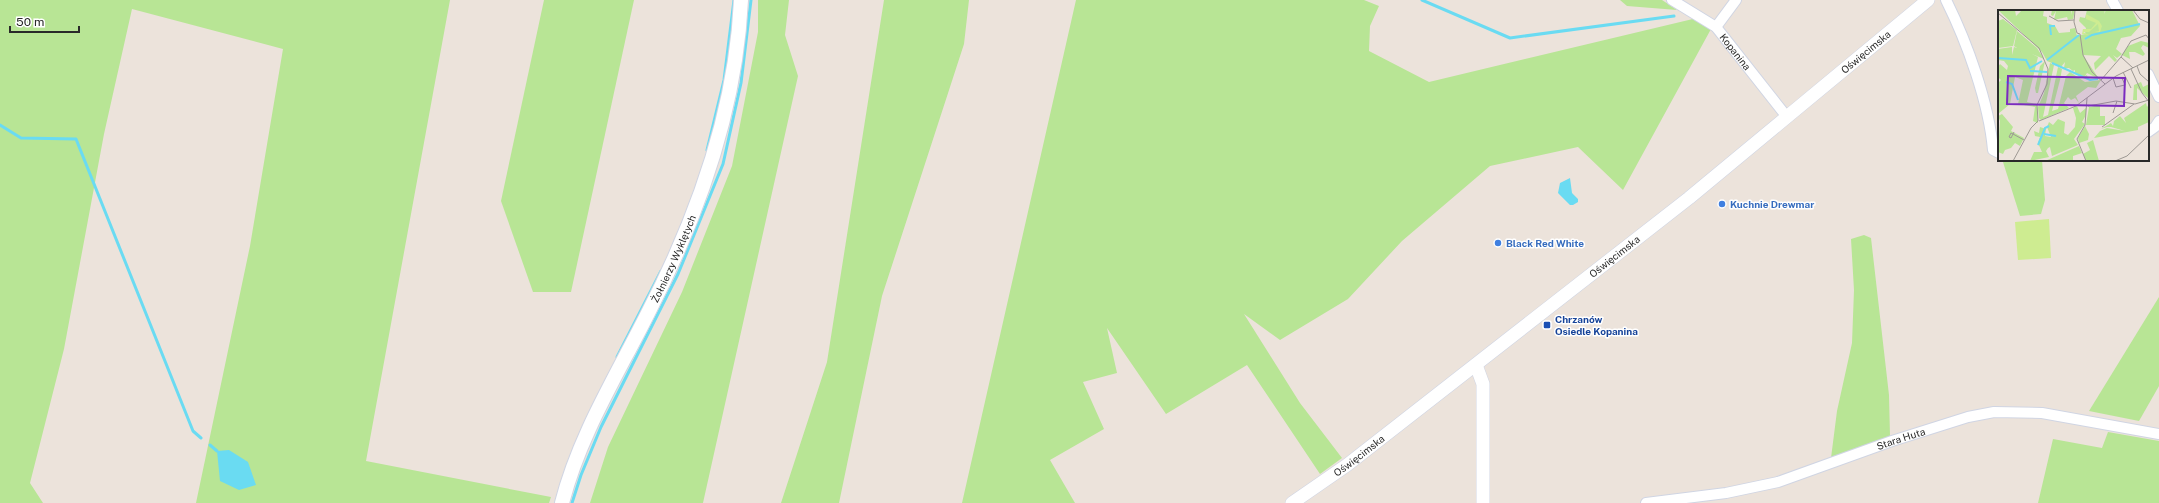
<svg xmlns="http://www.w3.org/2000/svg" width="2159" height="503" viewBox="0 0 2159 503" font-family="'Public Sans',sans-serif">
<style>
.green{fill:#b8e595}
.pitch{fill:#ceec91}
.water{fill:#6adbf2}
.lines{fill:none;stroke-linecap:round;stroke-linejoin:round}
.stream{stroke:#6adbf2;stroke-width:3}
.minor-casing{stroke:#d0d5e3;stroke-width:12}
.tertiary-casing{stroke:#d0d5e3;stroke-width:14}
.secondary-casing{stroke:#d0d5e3;stroke-width:16}
.minor{stroke:#fff;stroke-width:10}
.tertiary{stroke:#fff;stroke-width:13}
.secondary{stroke:#fff;stroke-width:14}
.shop-dot{fill:#3f7fe0;stroke:#fff;stroke-width:1.5}
.transit-dot{fill:#1a4fb4;stroke:#fff;stroke-width:1.5}
.labels{text-anchor:middle;stroke-width:3;stroke-linejoin:round;paint-order:stroke}
.street-label{font-size:10px;fill:#292929;stroke:#fff}
.shop-label{font-size:10px;font-weight:bold;fill:#366cbe;stroke:#fff;text-anchor:start}
.transit-label{font-size:10px;font-weight:bold;fill:#164399;stroke:#fff;text-anchor:start}
.inset-river{fill:none;stroke:#6adbf2;stroke-width:2}
.inset-road{fill:none;stroke:#9e9994;stroke-width:1}
.view{fill:#7b2cbf;fill-opacity:0.15;stroke:#7b2cbf;stroke-width:2}
.inset-edge{fill:none;stroke:#292929;stroke-width:2}
</style>
<rect width="100%" height="100%" fill="#ece3db"/>
<g class="green">
<polygon points="0,0 450,0 366,461 551,497 549,503 196,503 250,246 283,49 132,9 104,134 64,349 30,483 43,503 0,503"/>
<polygon points="544,0 634,0 571,292 533,292 501,201"/>
<polygon points="758,0 789,0 785,35 798,76 703,503 590,503 608,447 682,292 732,166 758,32"/>
<polygon points="884,0 969,0 964,44 882,296 839,503 781,503 827,362"/>
<polygon points="1076,0 1364,0 1379,6 1370,26 1369,51 1429,82 1697,18 1711,29 1623,190 1578,147 1490,166 1402,241 1348,299 1280,340 1244,314 1300,403 1342,458 1320,474 1247,365 1166,414 1107,328 1117,373 1083,382 1104,429 1050,460 1075,503 962,503"/>
<polygon points="1620,0 1662,0 1677,10 1627,6"/>
<polygon points="2042,160 2045,200 2041,214 2020,216 2003,162"/>
<polygon points="1864,235 1871,238 1889,395 1890,436 1831,458 1837,411 1852,343 1854,290 1851,239"/>
<polygon points="2159,297 2159,386 2139,421 2089,411"/>
<polygon points="2108,432 2159,441 2159,503 2038,503 2053,439 2102,448"/>
</g>
<polygon class="pitch" points="2049,219 2051,258 2018,260 2015,222"/>
<g class="water">
<polygon points="1570,178 1572,193 1578,199 1578,202 1573,205 1570,205 1558,193 1560,183"/>
<polygon points="229,450 248,462 256,485 239,490 220,481 217,451"/>
</g>
<g class="lines">
<g class="stream">
<polyline points="1422,0 1510,38 1674,16"/>
<polyline points="0,125 21,138 76,139 193,431 201,438"/>
<polyline points="707,150 724,80 734,0"/>
<polyline points="617,357 661,271"/>
<polyline points="210,445 217,451"/>
<polyline points="572,503 581,475 601,427 678,274 723,164 741,83 751,0"/>
</g>
<defs>
<g id="minor">
<path id="s1" d="M1672 0 1716 27 1787 117"/>
<path d="M1946 0C1967 42 1989 103 1993 150L1999 153"/>
<polyline points="2112,0 2118,11"/>
<polyline points="1716,27 1736,0"/>
<polyline points="2148,74 2159,97"/>
<polyline points="2148,132 2155,127 2159,121"/>
<path id="s2" d="M1646 503 1726 493 1778 482 1892 441 1968 417 1994 412 2042 413 2159 434"/>
</g>
<g id="tertiary">
<polyline points="1476,365 1483,384 1483,503"/>
<path id="s3" d="M1292 503 1347 465 1689 198 1928 0"/>
</g>
<g id="secondary">
<path id="s4" d="M562 503C579 436 617 375 648 313 698 216 736 110 741 0"/>
</g>
</defs>
<use href="#minor" class="minor-casing"/>
<use href="#tertiary" class="tertiary-casing"/>
<use href="#secondary" class="secondary-casing"/>
<use href="#minor" class="minor"/>
<use href="#tertiary" class="tertiary"/>
<use href="#secondary" class="secondary"/>
</g>
<g class="shop-dot">
<circle cx="1722" cy="204" r="4"/>
<circle cx="1498" cy="243" r="4"/>
</g>
<rect class="transit-dot" x="1543" y="321" width="8" height="8" rx="2"/>
<g class="labels">
<g class="street-label">
<text dy="4" stroke="none"><textPath href="#s1" startOffset="83">Kopanina</textPath></text>
<text dy="4" stroke="none"><textPath href="#s3" startOffset="730">Oświęcimska</textPath></text>
<text dy="4" stroke="none"><textPath href="#s3" startOffset="406">Oświęcimska</textPath></text>
<text dy="4" stroke="none"><textPath href="#s4" startOffset="269">Żołnierzy Wyklętych</textPath></text>
<text dy="4" stroke="none"><textPath href="#s2" startOffset="264">Stara Huta</textPath></text>
<text dy="4" stroke="none"><textPath href="#s3" startOffset="82">Oświęcimska</textPath></text>
</g>
<g class="shop-label">
<text x="1730" y="208">Kuchnie Drewmar</text>
<text x="1506" y="247">Black Red White</text>
</g>
<g class="transit-label">
<text x="1555" y="323">Chrzanów<tspan x="1555" dy="12">Osiedle Kopanina</tspan></text>
</g>
</g>
<g transform="translate(1998 10)">
<rect width="151" height="151" fill="#ece3db"/>
<path d="M0 0H17L18 6 24 0H46L45 6 49 7V13L57 16 61 23 72 22V19L77 18 79 26 87 24 88 18 81 11 82 7 87 8 89 0H107L106 4 108 0H134L142 16 133 26 123 28 118 39 124 44 119 48 115 45 119 50 117 52 111 46 97 60 96 53 103 46 85 45 101 69 89 63 87 66 89 65 90 68 77 63V60L75 61 71 58H66L67 52 63 57 49 51 44 42ZM54 0H73V5L74 0H77L75 9 70 10 69 7 56 10 58 1 55 6 53 5ZM5 9 19 20 15 36 0 38V11ZM19 21 39 38 46 49 34 44 40 47 29 92 39 94 40 113 35 111 37 97 20 94 25 70 17 67 12 94 0 104V73L3 70 0 67V57L2 54 9 60 10 56 6 51 0 50V39L14 37V45L16 37 19 38 16 36ZM143 31 151 33V38L145 35 143 38 147 44 145 46 137 42H131L132 49 124 45 130 36ZM47 51 40 83H38L37 78 42 56ZM52 53 56 55 45 107 50 105 60 57 64 59 62 70 54 101 60 99 68 66 72 62 87 72 103 70 98 78 90 77 78 86 81 93 77 88 73 90 70 87 66 93 71 98 43 110 41 108 40 97 46 83ZM143 72 145 77 151 74V89L139 78V90H135L136 75ZM148 93 149 97 151 94V112L140 117V120L96 128 102 121 109 118 127 121 113 117H109L103 119 113 113 115 116 116 111 122 106 128 113 126 108ZM102 95V106H107V115H88L91 97ZM79 96 82 103 88 98V105L84 112 87 114 76 129 80 135 54 146 52 137 50 138 48 141 51 147 32 151 36 142H44L40 133 42 127 37 126 36 121 41 123 42 117 48 119 47 126 53 127 49 117 51 112 55 115 60 109 67 112 66 123 70 125 77 117 78 108 75 98ZM4 104 15 117 13 121 26 128 22 136 17 133 13 138 7 140 5 144 0 142 2 111 0 106ZM87 116 91 124 90 130 81 133 80 128ZM95 130 101 151H88L85 144 92 140 89 133ZM81 136 84 143 75 146V151H47Z" fill="#b8e595"/>
<path d="M88 4 101 11 104 16 102 22H97L101 21 100 14 91 22H85L91 25 84 24 85 19H93L98 13 88 9Z" fill="#ceec91"/>
<path class="inset-river" d="M53 25 52 16H57M87 29 94 25 142 14M0 48 28 50 32 58 44 51M49 50 81 25M54 53 92 70 100 69M32 61 49 62M8 72 14 74 20 90M46 124 58 126M40 135 47 118 51 116"/>
<path class="inset-road" d="M77 0 76 12 79 23 82 24 85 45 94 62 107 74M135 0 142 9 151 13M0 3 41 38 50 59 49 74 39 95 40 111 33 118 15 151M51 6 60 11 76 10M123 47 133 31 148 25 151 29M123 47 135 58M139 56 142 64 151 72M133 59 144 83 151 92M125 62 133 78M115 68 118 77 127 75 124 68M103 70 123 47M90 96 118 91 137 94 151 90M115 103 119 91M41 111 78 96 118 66 151 50M104 117 136 94M16 122 13 128 11 127 13 123 15 124 26 130M88 151 79 129 87 115 89 88M117 151 129 146 151 125"/>
<path class="view" d="M10 66 127 68 126 96 9 94Z"/>
<rect width="151" height="151" class="inset-edge"/>
</g>
<path d="M10 26v6h69v-6" fill="none" stroke="#292929" stroke-width="2"/>
<text x="16" y="26" font-size="12" fill="#292929" stroke="#ffffff" stroke-width="3" paint-order="stroke">50 m</text>
</svg>
